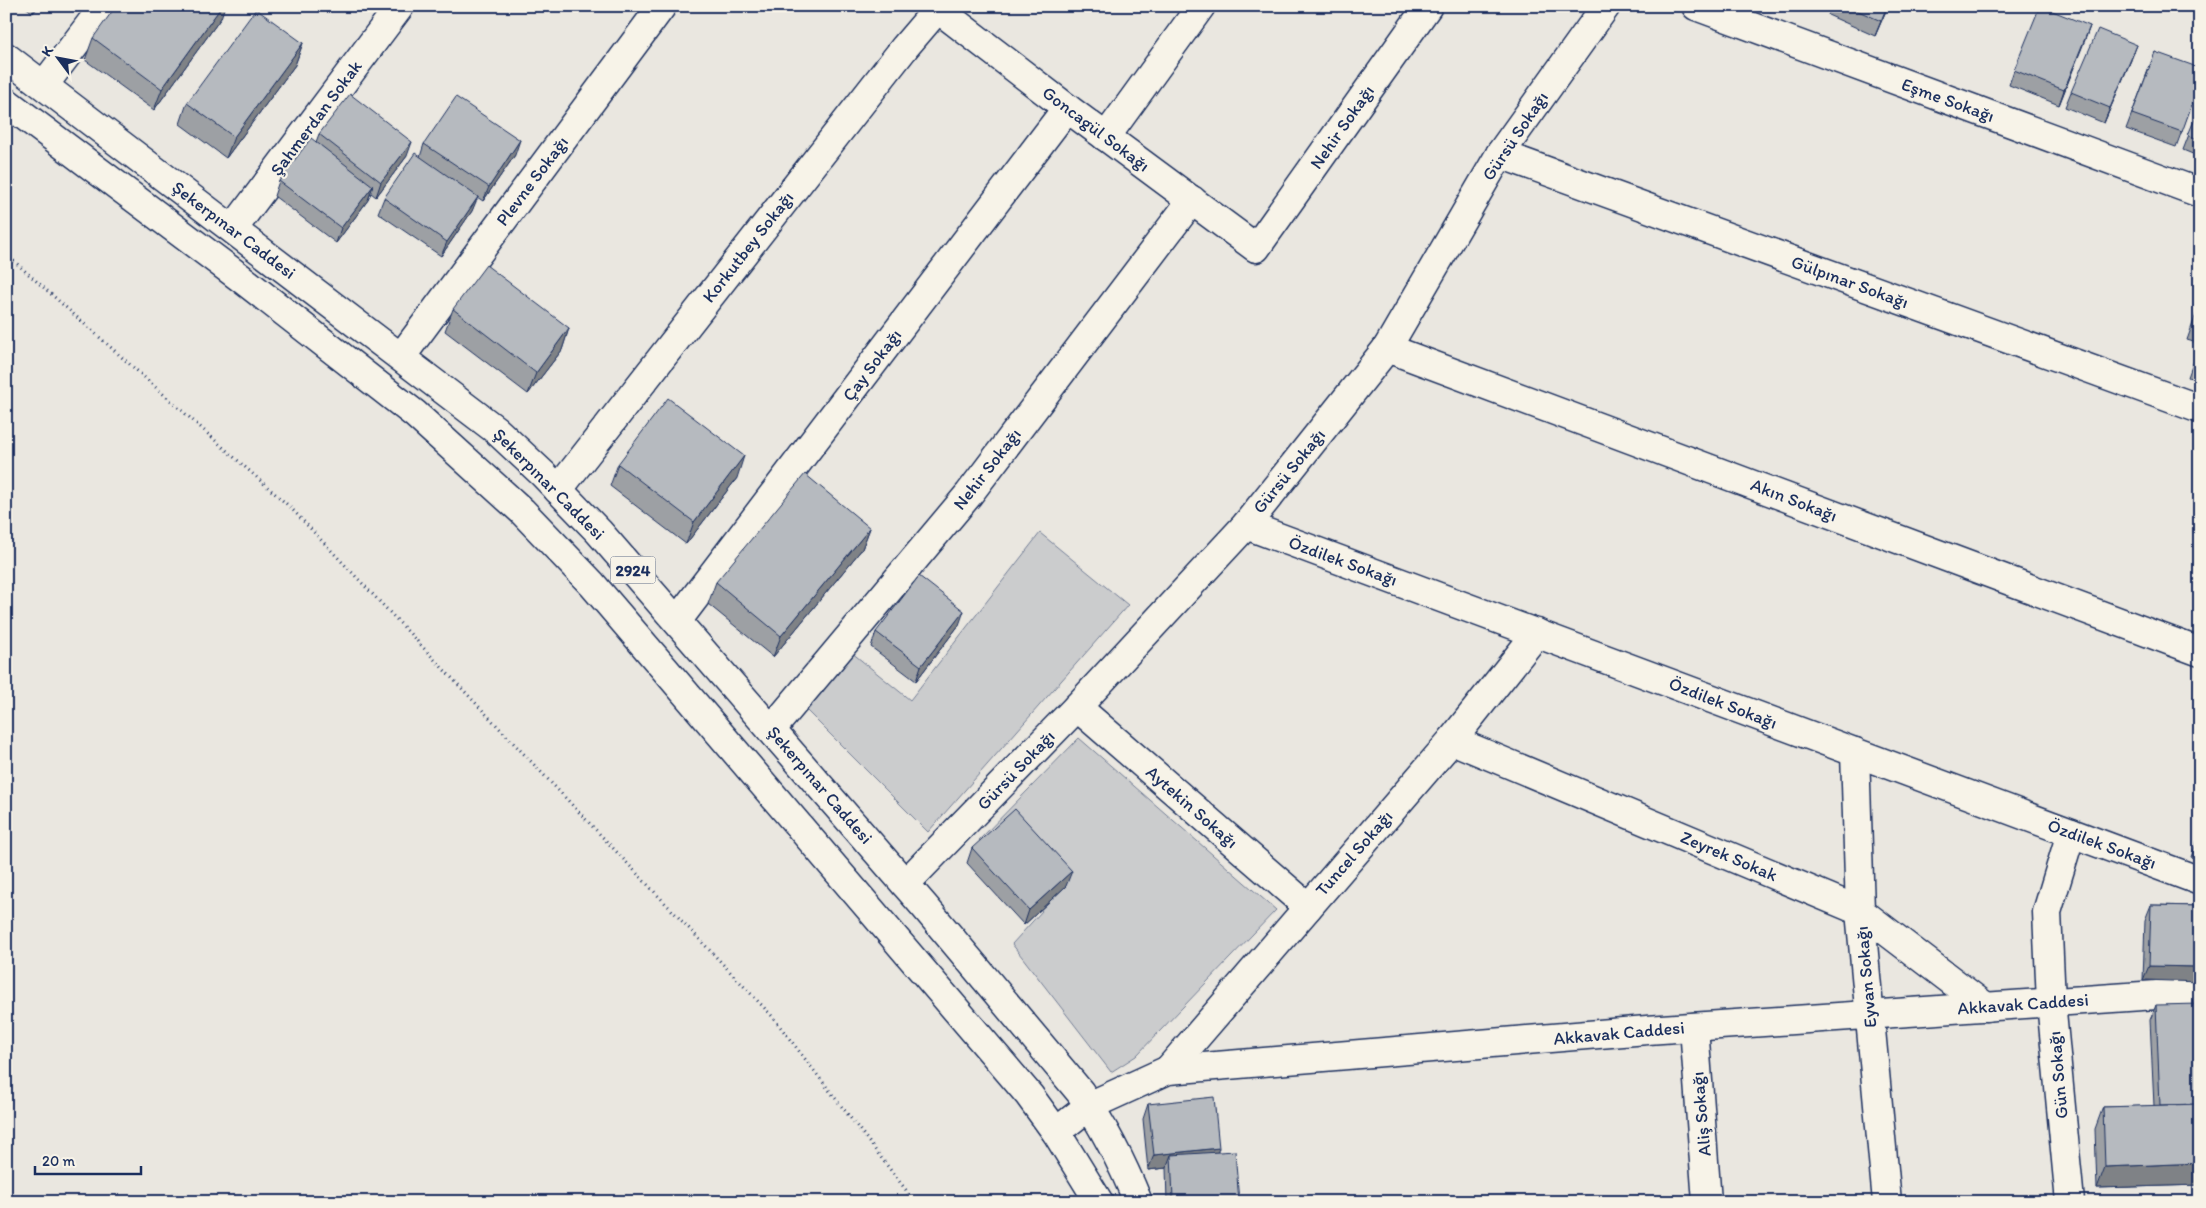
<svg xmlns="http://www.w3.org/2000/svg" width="2206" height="1208" viewBox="0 0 2206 1208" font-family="Itim,sans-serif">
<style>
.green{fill:#cbcccd;stroke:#737e96}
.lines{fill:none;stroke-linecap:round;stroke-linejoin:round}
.minor-casing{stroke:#1b2f5e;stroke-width:31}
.major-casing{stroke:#1b2f5e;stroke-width:31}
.path{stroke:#1b2f5e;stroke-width:3;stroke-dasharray:1 4;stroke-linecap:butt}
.minor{stroke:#f7f3e8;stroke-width:28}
.major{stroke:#f7f3e8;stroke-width:28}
.wall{fill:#9da0a4;stroke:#1b2f5e}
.shaded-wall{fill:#7f8286;stroke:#1b2f5e}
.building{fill:#b6babf;stroke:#1b2f5e}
.labels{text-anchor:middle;stroke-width:4.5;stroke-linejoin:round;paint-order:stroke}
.shield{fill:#f7f3e8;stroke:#5d6a87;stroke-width:1}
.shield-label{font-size:16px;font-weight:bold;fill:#1b2f5e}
.street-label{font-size:18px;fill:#1b2f5e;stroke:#f7f3e8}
</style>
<rect width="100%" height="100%" fill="#eae7e0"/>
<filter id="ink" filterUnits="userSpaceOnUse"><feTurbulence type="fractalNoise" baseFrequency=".02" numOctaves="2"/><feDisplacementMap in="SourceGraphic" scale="10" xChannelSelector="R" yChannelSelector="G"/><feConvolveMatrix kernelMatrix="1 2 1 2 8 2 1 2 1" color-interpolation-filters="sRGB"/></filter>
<g filter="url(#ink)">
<g class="green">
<polygon points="1040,533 1128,605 928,832 804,708 851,652 910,700"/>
<polygon points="1079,738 1276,910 1136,1056 1111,1072 1012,944 1042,911 979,840"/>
</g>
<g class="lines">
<defs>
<g id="minor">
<polyline points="1696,6 2200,193"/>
<polyline points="938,9 1067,108 1256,248 1428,6"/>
<polyline points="44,85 104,6"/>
<polyline points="1106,137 1201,6"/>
<polyline points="1500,154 2200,409"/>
<polyline points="233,229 400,6"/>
<polyline points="1387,348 2200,652"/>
<polyline points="401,357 662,6"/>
<polyline points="558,490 905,47 940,6"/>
<polyline points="1246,525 2200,881"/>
<polyline points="677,621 1067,108"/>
<polyline points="1077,707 1308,907"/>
<polyline points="771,730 969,494 1192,200"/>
<polyline points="1452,740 1860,911 1986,1007"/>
<polyline points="1855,752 1860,911 1887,1202"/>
<polyline points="905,884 1077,707 1246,525 1387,348 1500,154 1606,6"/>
<polyline points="1694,1027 1707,1202"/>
<polyline points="1168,1070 1452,740 1537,633"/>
<polyline points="1056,1132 1089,1106 1168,1070 1647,1030 2200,992"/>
<polyline points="2070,1202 2051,1002 2047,912 2071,833"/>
</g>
<g id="major">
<path d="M6 57 496 430 543 474 599 532 925 907 1080 1092C1104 1127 1122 1162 1138 1202"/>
<polyline points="6,102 242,279 415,414 522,511 592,584 1029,1095 1056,1132 1099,1202"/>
</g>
</defs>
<use href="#minor" class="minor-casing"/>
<use href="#major" class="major-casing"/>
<polyline class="path" points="6,254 290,507 772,1016 906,1190 912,1202"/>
<use href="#minor" class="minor"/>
<use href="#major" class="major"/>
</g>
<g class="wall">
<polygon points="24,6 39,6 33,13"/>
<polygon points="1832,6 1888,6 1875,36 1828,15"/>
<polygon points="2085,6 2098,6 2096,11"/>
<polygon points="221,18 154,110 85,60 93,38"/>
<polygon points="2090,26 2059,105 2009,85 2014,70"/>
<polygon points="303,43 295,65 226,158 180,124 187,103"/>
<polygon points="2155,52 2200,82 2176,147 2126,129"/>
<polygon points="2131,60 2104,123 2065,107 2071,92"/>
<polygon points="2200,106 2200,157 2183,150"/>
<polygon points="319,134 407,156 376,197 371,193 368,200 336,243 274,196 279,181 316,142"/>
<polygon points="424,144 515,155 483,201 477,197 472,211 441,256 378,213 384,198 420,157"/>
<polygon points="2200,303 2200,381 2188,377 2200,344 2187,340"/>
<polygon points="453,309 569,328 562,350 528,394 445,331"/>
<polygon points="618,464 737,478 686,544 610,486"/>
<polygon points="870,528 862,549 773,657 708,604 716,582"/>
<polygon points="959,625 916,681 871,647 876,632"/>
<polygon points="2200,834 2200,861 2191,857"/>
<polygon points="972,848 1066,886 1024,925 967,863"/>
<polygon points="2151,905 2200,906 2143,980 2145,920"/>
<polygon points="2156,1005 2200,1185 2097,1188 2095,1129 2103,1107 2154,1106 2150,1020"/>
<polygon points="1148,1104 1218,1152 1239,1202 1167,1202 1166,1168 1148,1170 1143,1119"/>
</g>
<g class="shaded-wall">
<polygon points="36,6 39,6 33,13"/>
<polygon points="222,6 225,6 221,18 154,110 162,89"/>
<polygon points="1887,6 1888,6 1875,36"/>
<polygon points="2090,26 2085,40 2059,105 2064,90"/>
<polygon points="303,43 295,65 226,158 234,137"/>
<polygon points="2137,45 2131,60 2104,123 2110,108"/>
<polygon points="520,140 515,155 483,201 489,187"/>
<polygon points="412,142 407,156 376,197 381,182"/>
<polygon points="373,186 368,200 336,243 341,228"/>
<polygon points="478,197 472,211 441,256 447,242"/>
<polygon points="569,328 562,350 528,394 536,373"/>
<polygon points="744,456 737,478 686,544 694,522"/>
<polygon points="870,528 862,549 773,657 781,636"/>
<polygon points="964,611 959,625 916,681 921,666"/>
<polygon points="1072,871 1066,886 1024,925 1029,910"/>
<polygon points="2149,966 2200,967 2200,982 2143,980"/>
<polygon points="1219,1148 1214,1163 1171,1155 1166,1168 1148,1170 1154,1155"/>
<polygon points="2200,1163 2200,1185 2097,1188 2105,1167"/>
<polygon points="1173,1198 1188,1198 1187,1202 1172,1202"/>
</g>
<g class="building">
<polygon points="116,6 222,6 162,89 93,38"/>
<polygon points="1847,6 1887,6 1881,21"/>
<polygon points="2040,6 2090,26 2064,90 2014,70"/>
<polygon points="256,9 303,43 234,137 187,103"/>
<polygon points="2098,29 2137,45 2110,108 2071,92"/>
<polygon points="2155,52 2200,68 2200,82 2182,132 2132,114"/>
<polygon points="350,94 412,142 381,182 319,134"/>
<polygon points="456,97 520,140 489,187 424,144"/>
<polygon points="2200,106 2200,140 2188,135"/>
<polygon points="311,138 373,186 341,228 279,181"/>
<polygon points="415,153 478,197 447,242 384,198"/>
<polygon points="486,265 569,328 536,373 453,309"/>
<polygon points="2200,304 2200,320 2195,318"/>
<polygon points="2200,344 2200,357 2196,355"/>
<polygon points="668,398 744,456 694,522 618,464"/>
<polygon points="805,474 870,528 781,636 716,582"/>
<polygon points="919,576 964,611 921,666 876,632"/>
<polygon points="1015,809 1072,871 1029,910 972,848"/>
<polygon points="2151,905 2200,906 2200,967 2149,966"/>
<polygon points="2200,1004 2200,1104 2160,1105 2156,1005"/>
<polygon points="1214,1097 1219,1148 1154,1155 1148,1104"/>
<polygon points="2200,1104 2200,1163 2105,1167 2103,1107"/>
<polygon points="1235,1151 1239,1202 1189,1202 1188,1198 1173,1198 1171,1155"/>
</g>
</g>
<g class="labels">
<rect class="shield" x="610.5" y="556.5" width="45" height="27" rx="4"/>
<g class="shield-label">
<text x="633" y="576">2924</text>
</g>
<g class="street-label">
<text transform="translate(1948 100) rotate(20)" y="6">Eşme Sokağı</text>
<text transform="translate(316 118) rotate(-53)" y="6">Şahmerdan Sokak</text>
<text transform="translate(1342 127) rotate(-55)" y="6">Nehir Sokağı</text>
<text transform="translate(1096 129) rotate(37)" y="6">Goncagül Sokağı</text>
<text transform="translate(1515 136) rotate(-56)" y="6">Gürsü Sokağı</text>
<text transform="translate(532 181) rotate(-53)" y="6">Plevne Sokağı</text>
<text transform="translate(234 230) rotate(37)" y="6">Şekerpınar Caddesi</text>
<text transform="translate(748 247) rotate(-52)" y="6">Korkutbey Sokağı</text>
<text transform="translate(1850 282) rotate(20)" y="6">Gülpınar Sokağı</text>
<text transform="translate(872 365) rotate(-53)" y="6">Çay Sokağı</text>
<text transform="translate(987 469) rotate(-52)" y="6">Nehir Sokağı</text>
<text transform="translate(1289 471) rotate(-51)" y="6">Gürsü Sokağı</text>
<text transform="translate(549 484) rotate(45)" y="6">Şekerpınar Caddesi</text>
<text transform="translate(1794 500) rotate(21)" y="6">Akın Sokağı</text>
<text transform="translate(1343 561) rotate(20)" y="6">Özdilek Sokağı</text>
<text transform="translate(1723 703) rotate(21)" y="6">Özdilek Sokağı</text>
<text transform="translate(1016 770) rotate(-46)" y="6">Gürsü Sokağı</text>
<text transform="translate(820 785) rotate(49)" y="6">Şekerpınar Caddesi</text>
<text transform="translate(1192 807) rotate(41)" y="6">Aytekin Sokağı</text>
<text transform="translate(2102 844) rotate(20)" y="6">Özdilek Sokağı</text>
<text transform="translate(1354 853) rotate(-49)" y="6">Tuncel Sokağı</text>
<text transform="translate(1729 856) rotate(23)" y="6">Zeyrek Sokak</text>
<text transform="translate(1866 977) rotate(-95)" y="6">Eyvan Sokağı</text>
<text transform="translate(2023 1004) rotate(-4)" y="6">Akkavak Caddesi</text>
<text transform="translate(1619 1033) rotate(-5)" y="6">Akkavak Caddesi</text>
<text transform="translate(2058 1075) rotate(-95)" y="6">Gün Sokağı</text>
<text transform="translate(1701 1114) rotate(-95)" y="6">Aliş Sokağı</text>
</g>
</g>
<rect width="2206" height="1208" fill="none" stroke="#f7f3e8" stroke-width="25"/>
<rect x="12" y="12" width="2181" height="1183" fill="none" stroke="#1b2f5e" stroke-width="2" filter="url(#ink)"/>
<g transform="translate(58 58) rotate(302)" stroke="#f7f3e8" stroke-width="4" paint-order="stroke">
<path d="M0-4L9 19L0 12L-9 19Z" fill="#1b2f5e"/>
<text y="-8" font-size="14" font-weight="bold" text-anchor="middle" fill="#1b2f5e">K</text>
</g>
<path d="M35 1166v8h106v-8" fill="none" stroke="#1b2f5e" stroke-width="2.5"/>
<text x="42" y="1166" font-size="15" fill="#1b2f5e" stroke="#f7f3e8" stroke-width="4" paint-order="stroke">20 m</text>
</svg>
